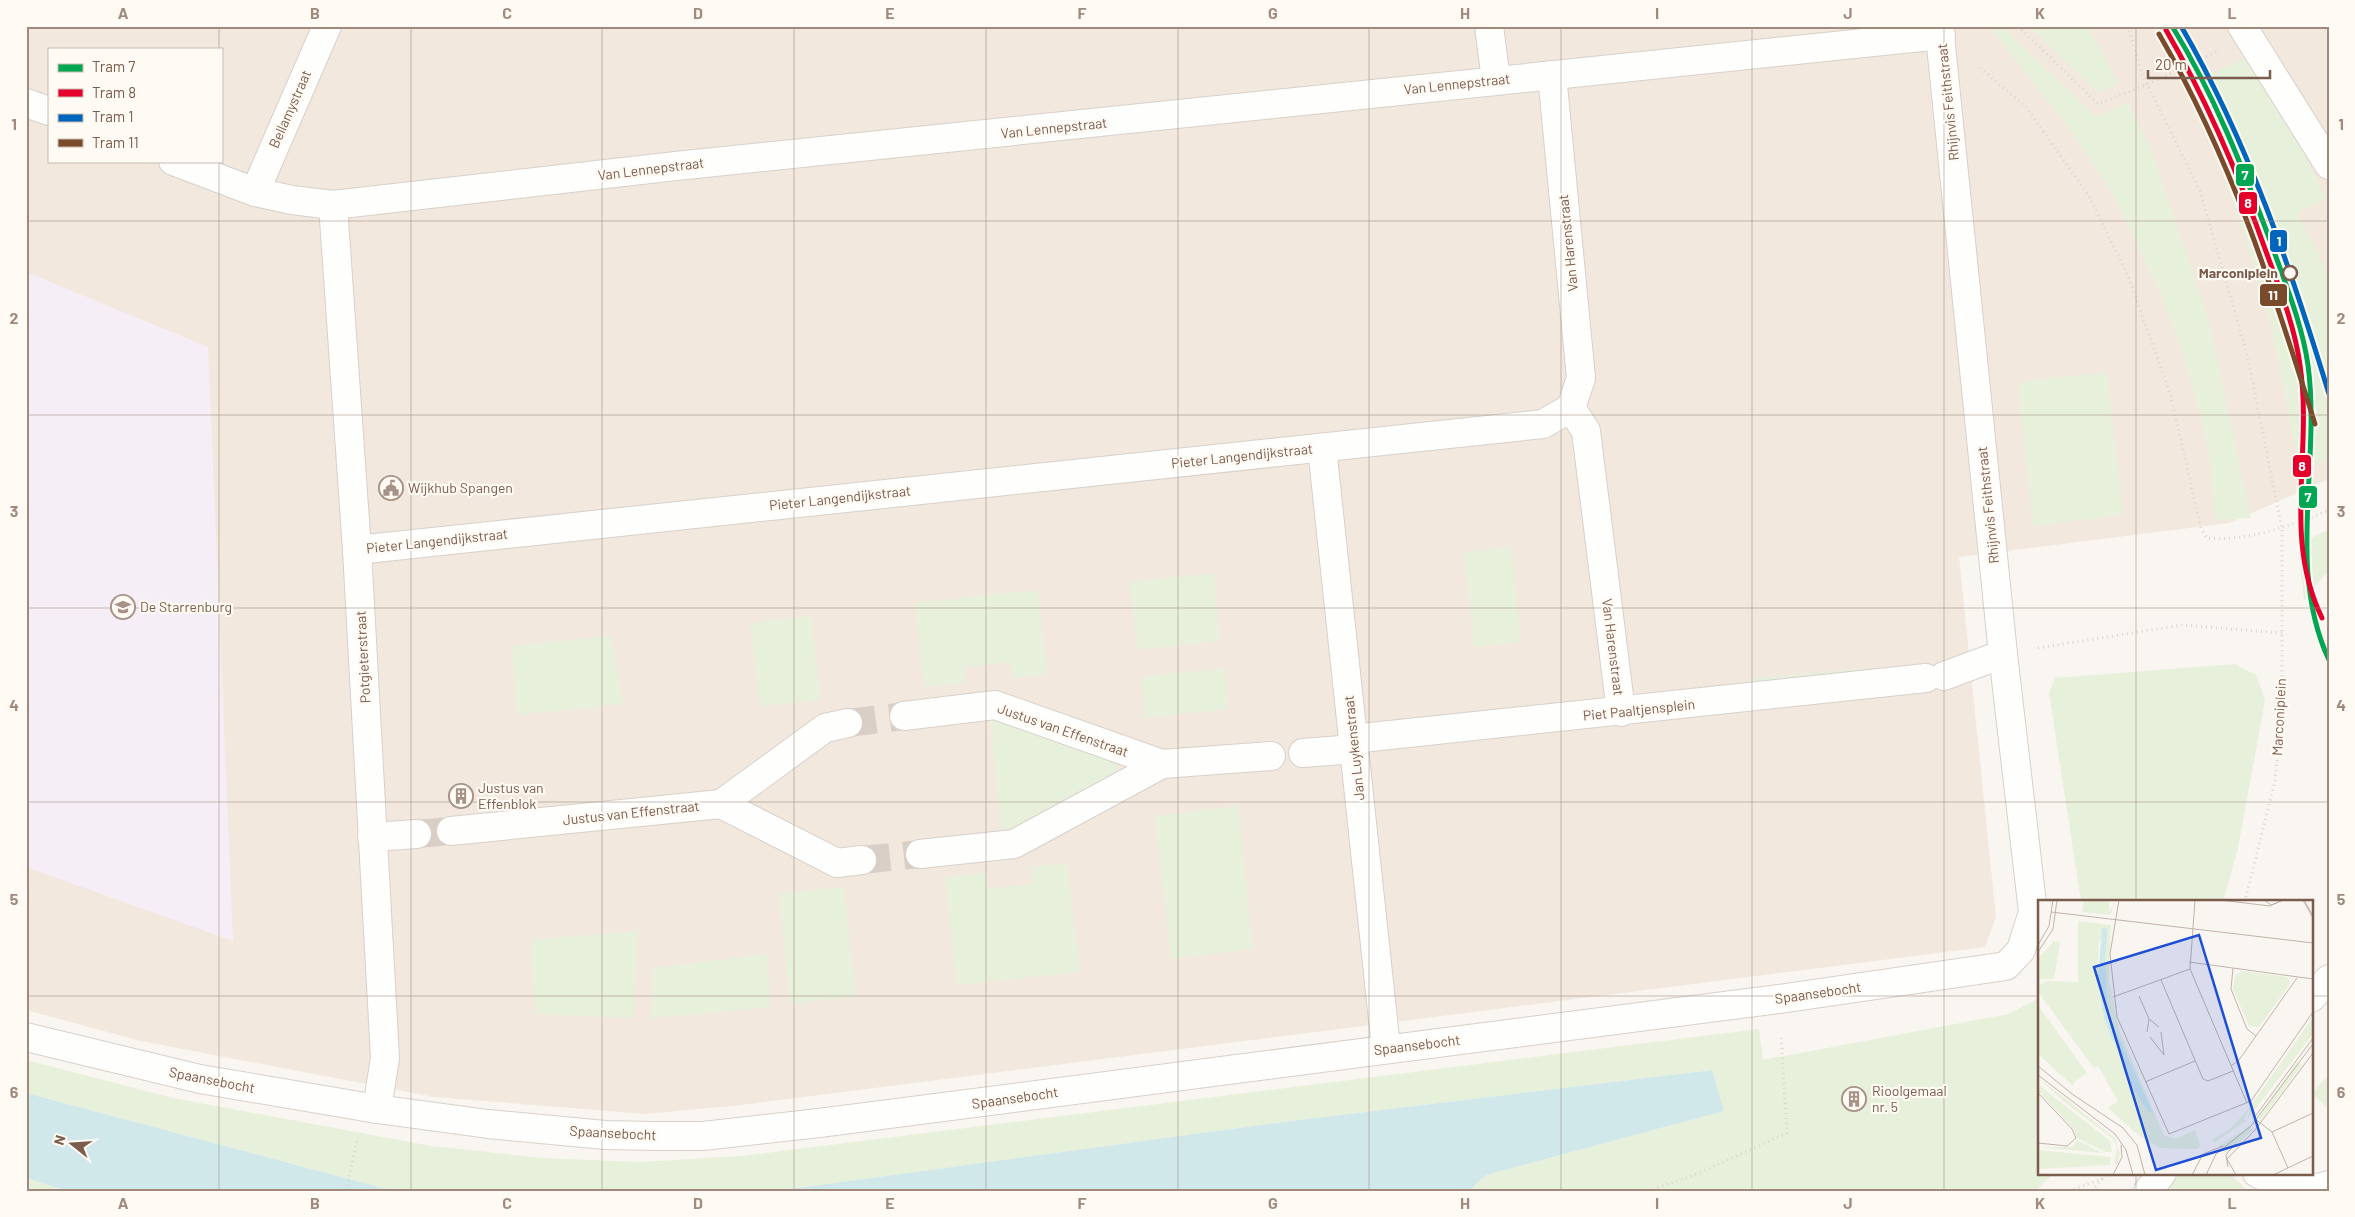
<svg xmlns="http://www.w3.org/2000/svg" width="2355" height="1217" viewBox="0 0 2355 1217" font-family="Barlow,sans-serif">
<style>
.residential{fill:#f2e8de;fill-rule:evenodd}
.education{fill:#f6eef6}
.green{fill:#e7f0db}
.water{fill:#d0e8ea}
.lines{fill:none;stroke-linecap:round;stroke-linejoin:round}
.minor-tunnel{stroke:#d9cfc7;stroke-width:28;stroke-dasharray:28 14;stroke-linecap:butt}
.minor-casing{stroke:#d7d1cb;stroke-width:30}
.path{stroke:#dcd5d0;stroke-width:3;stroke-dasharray:1 4;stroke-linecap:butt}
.minor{stroke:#fefefd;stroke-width:28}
.tram-1-casing{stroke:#fffaf3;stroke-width:9}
.tram-2-casing{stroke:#fffaf3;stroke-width:9}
.tram-3-casing{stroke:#fffaf3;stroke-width:9}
.tram-4-casing{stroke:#fffaf3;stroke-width:9}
.tram-1{stroke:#00a651;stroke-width:5}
.tram-2{stroke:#e4002b;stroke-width:5}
.tram-3{stroke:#0065bd;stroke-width:5}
.tram-4{stroke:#7a4b2a;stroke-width:5}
.grid{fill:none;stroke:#9f8a7d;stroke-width:1;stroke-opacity:0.55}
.stop-dot{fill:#fffaf3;stroke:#7a5c4d;stroke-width:2.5}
.labels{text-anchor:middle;stroke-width:4.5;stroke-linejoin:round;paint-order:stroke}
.street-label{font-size:14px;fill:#7a5c4d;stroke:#fffaf3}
.stop-label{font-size:14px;font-weight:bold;fill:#7a5c4d;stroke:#fffaf3;text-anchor:end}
.poi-label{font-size:14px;fill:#7a5c4d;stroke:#fffaf3;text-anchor:start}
.inset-road{fill:none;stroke:#c2b3aa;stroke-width:1}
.view{fill:#1d4ed8;fill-opacity:0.15;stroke:#1d4ed8;stroke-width:2.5}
.inset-edge{fill:none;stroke:#7a5c4d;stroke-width:2.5}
.line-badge{stroke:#fffaf3;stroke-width:2}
.badge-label{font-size:14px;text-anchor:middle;font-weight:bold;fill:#fff}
.neatline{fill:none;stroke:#9f8a7d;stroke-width:2}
.grid-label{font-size:16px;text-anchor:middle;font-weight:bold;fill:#9f8a7d}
</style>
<rect width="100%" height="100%" fill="#f9f5f0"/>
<path class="residential" d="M26 26H2329V479L2229 523 1959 557 1996 917 1985 947 741 1105 645 1114 434 1097 141 1041 26 1010ZM49 49H221V161H49Z"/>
<polygon class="education" points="26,272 208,347 233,941 26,867"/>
<g class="green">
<polygon points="1989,26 2002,26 2096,117 2128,102 2151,149 2209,321 2251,518 2215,520 2210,462 2201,417 2180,344 2156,283 2111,191 2064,122"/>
<polygon points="2029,26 2088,26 2119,84 2098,93"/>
<path d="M2247 56 2283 111 2324 194 2325 200 2297 213 2329 274V459L2300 472C2289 420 2281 367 2268 316 2246 237 2220 160 2188 85Z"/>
<polygon points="2107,372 2123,515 2033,526 2018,382"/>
<polygon points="2329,529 2329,571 2314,587 2308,599 2304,600 2298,545"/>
<polygon points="1511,547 1521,642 1474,647 1464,552"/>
<polygon points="1214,573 1220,641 1137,650 1130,582"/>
<polygon points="1038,590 1047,675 1012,678 1010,662 964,667 965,683 924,687 915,603"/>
<polygon points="811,616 821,700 760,706 750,623"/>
<polygon points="611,636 623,704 517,715 512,646"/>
<polygon points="2235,664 2256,675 2265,700 2238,848 2223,901 2081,901 2049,693 2055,678"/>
<polygon points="1224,668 1228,709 1145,718 1141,677"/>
<polygon points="1863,668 1863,681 1750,692 1748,679"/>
<polygon points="1003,719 1116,761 1118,773 1016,828 1002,832 990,721"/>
<polygon points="1238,806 1253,949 1171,959 1155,816"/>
<polygon points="1067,863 1080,972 957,985 945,877 985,873 987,888 1033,884 1031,867"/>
<polygon points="844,887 856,996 790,1004 779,894"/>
<polygon points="638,931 633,1018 535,1014 531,940"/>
<polygon points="767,954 771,1007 651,1018 653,968"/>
<polygon points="2039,998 2039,1173 2054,1173 2035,1191 1469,1191 1486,1175 1724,1111 1711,1070 1275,1123 776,1191 394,1191 26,1093 26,1060 173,1098 431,1146 541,1158 639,1162 742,1156 1759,1029 1763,1060 2009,1014"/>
<polygon points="2329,1075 2329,1110 2312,1093"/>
<polygon points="2181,1173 2229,1173 2248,1191 2165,1191"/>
<polygon points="26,1178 68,1191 26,1191"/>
</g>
<g class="water">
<polygon points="1712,1070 1724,1111 1486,1175 1469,1191 776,1191 1275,1123"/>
<polygon points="26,1093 394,1191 68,1191 26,1178"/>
</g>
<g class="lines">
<g class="minor-tunnel">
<polyline points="848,723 904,716"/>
<polyline points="417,834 451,831"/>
<polyline points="862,860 920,854"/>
</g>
<defs>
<g id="minor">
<polyline points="1489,26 1496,80"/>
<polyline points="2242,26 2329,165"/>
<polyline points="26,103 49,111"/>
<polyline points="173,161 255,192 292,200 333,205 676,166 1941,35"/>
<polyline points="255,192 327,26"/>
<polyline points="333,205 357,550 385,1058 377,1109"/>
<polyline points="1571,408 1586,431 1621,712"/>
<polyline points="1322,448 1386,1048"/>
<polyline points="357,550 1543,424 1571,408 1581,378 1552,75"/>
<polyline points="1944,676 2003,654"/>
<polyline points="904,716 995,705 1162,764 1014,844 920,854"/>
<polyline points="848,723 825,728 721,804 837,863 862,860"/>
<polyline points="1352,739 1926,678"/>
<polyline points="1303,753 1354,749"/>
<polyline points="1162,764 1271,756"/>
<polyline points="451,831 721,804"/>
<polyline points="372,837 417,834"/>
<polyline points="2311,998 2329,979"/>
<polyline points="26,1037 200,1079 377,1109 488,1124 605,1135 653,1136 703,1136 819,1123 1779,999 2006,966 2021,950 2033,912 2003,654 1939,26"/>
<path d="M2257 1173C2283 1185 2300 1194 2329 1185"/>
<polyline points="2148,1191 2162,1173"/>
</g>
</defs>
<use href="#minor" class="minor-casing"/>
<g class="path">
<polyline points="2018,26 2098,104 2148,84 2218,51"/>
<polyline points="2128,26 2141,72 2200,191 2247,354 2282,529 2282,708 2275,781 2245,901"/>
<path d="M1980 68 2026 107 2089 196 2128 276 2170 393 2201 528 2207 538C2247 542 2292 525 2329 510"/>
<polyline points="2038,648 2182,625 2282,633"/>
<polyline points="346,1191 357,1141"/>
<polyline points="1648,1191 1697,1174 1787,1133 1781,1034"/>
<polyline points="2069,1191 2104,1178"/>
<polyline points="2092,1191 2108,1173"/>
</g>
<use href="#minor" class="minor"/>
<defs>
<path id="tram-1" d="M2172 26C2214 94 2243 168 2271 243 2285 283 2302 323 2308 365 2321 463 2286 568 2329 660"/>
<path id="tram-2" d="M2166 30C2208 102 2240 178 2268 257 2281 292 2295 328 2300 365 2313 453 2282 536 2322 618"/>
<path id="tram-3" d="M2181 26C2248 142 2290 266 2329 394"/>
<path id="tram-4" d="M2159 34C2232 160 2272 286 2315 424"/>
</defs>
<use href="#tram-1" class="tram-1-casing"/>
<use href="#tram-2" class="tram-2-casing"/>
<use href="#tram-3" class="tram-3-casing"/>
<use href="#tram-4" class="tram-4-casing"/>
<use href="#tram-1" class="tram-1"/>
<use href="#tram-2" class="tram-2"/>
<use href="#tram-3" class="tram-3"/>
<use href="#tram-4" class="tram-4"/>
</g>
<path class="grid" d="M219 26V49M411 26V1191M602 26V1191M794 26V1191M986 26V1191M1178 26V1191M1369 26V1191M1561 26V1191M1752 26V1191M1944 26V1191M2136 26V901M219 161V1191M26 221H2329M26 415H2329M26 608H2329M26 802H2329M26 996H2039M2311 996H2329M2136 1173V1191"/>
<defs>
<symbol id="civic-ring" viewBox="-11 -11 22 22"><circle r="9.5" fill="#fffaf3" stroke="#a69286" stroke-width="1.5"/><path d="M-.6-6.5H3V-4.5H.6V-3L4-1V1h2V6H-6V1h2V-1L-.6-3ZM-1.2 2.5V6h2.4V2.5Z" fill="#a69286"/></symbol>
<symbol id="school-ring" viewBox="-11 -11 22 22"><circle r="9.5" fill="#fffaf3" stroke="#a69286" stroke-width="1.5"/><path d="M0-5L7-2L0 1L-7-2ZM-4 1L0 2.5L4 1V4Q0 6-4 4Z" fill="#a69286"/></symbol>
<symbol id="building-ring" viewBox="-11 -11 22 22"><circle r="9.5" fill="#fffaf3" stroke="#a69286" stroke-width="1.5"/><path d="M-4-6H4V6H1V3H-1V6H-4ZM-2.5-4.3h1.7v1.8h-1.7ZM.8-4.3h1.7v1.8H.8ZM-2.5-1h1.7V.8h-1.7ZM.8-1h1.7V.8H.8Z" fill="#a69286"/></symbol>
</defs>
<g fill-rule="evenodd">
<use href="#civic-ring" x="377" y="474" width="28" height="28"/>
<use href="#school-ring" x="109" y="593" width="28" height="28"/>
<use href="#building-ring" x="447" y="782" width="28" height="28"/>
<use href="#building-ring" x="1840" y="1085" width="28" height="28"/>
</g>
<circle class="stop-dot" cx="2290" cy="273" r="7"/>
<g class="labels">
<g class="street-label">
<text transform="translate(1457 84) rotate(-6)" y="5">Van Lennepstraat</text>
<text transform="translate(1948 102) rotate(-96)" y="5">Rhijnvis Feithstraat</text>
<text transform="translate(290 109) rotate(-66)" y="5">Bellamystraat</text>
<text transform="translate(1054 128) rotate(-6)" y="5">Van Lennepstraat</text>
<text transform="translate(651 169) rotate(-7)" y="5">Van Lennepstraat</text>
<text transform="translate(1568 243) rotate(-96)" y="5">Van Harenstraat</text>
<text transform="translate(1242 456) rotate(-6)" y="5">Pieter Langendijkstraat</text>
<text transform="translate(840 498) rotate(-6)" y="5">Pieter Langendijkstraat</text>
<text transform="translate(1988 505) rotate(-96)" y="5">Rhijnvis Feithstraat</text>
<text transform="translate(437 541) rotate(-6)" y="5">Pieter Langendijkstraat</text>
<text transform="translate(1613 647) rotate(83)" y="5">Van Harenstraat</text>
<text transform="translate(363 657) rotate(-93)" y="5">Potgieterstraat</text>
<text transform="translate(1639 710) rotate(-6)" y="5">Piet Paaltjensplein</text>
<text transform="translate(2279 717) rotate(-87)" y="5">Marconiplein</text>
<text transform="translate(1063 730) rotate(19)" y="5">Justus van Effenstraat</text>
<text transform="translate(1354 748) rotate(-96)" y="5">Jan Luykenstraat</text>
<text transform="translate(631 813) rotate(-6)" y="5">Justus van Effenstraat</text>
<text transform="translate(1818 993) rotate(-8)" y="5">Spaansebocht</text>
<text transform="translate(1417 1045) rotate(-7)" y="5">Spaansebocht</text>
<text transform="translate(212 1080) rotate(11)" y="5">Spaansebocht</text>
<text transform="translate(1015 1098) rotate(-8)" y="5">Spaansebocht</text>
<text transform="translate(613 1133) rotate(3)" y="5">Spaansebocht</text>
</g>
<g class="stop-label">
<text x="2278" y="278">Marconiplein</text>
</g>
<g class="poi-label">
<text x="408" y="493">Wijkhub Spangen</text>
<text x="140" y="612">De Starrenburg</text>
<text x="478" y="793">Justus van<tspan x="478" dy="16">Effenblok</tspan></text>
<text x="1872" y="1096">Rioolgemaal<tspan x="1872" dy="16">nr. 5</tspan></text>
</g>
</g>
<g transform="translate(2038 900)">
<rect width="275" height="275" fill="#f9f5f0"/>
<path d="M46 0H71V12L78 0 72 15 44 12ZM40 21 73 25 71 79 81 130 126 235 137 239 157 230 162 245 160 249 122 248 100 235 70 208 80 201 60 166 56 168 0 92V86L8 81 40 82ZM70 29 67 60 70 113 114 211 90 181 85 169 86 160 79 143 74 140 66 118 60 57 61 43ZM16 41 22 42 16 79H0V59ZM203 71 250 77 252 84 221 127 211 126 195 89 197 76ZM0 105 49 173 36 182 35 186 0 154ZM275 117V134L209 220 214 204ZM259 162 264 165 222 221 219 219ZM0 177 77 238 82 254 79 265 76 262 79 247 75 239 25 201ZM2 186 72 241 74 252H68L39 238 35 228 0 191ZM213 206 206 219 208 221 176 243 174 240 193 228ZM211 226 215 230 188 254 181 246ZM39 240 65 253 0 247H34ZM0 250 72 257 73 259 72 265 0 269Z" fill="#e7f0db" fill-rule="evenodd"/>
<path d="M64 28 70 29 67 60 70 113 114 211 111 213 90 181 85 169 86 160 79 143 74 140 66 118 60 78Z" fill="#d0e8ea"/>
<path class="inset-road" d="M81 0 72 54 79 117 131 234 213 201 275 112M157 0 152 69 209 203M182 0 232 6 245 0M226 0 233 5 245 0M265 0 275 18M266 0 275 16M13 12 275 43M0 45 11 26 15 0M0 52 15 29 19 0M151 62 275 79M195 68 193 89 209 129 218 136M123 80 165 179 170 181 195 171M101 96 111 119M75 97 152 69M109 132 111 119 121 127M112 137 126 155 123 132M0 166 34 194 85 228 99 245 107 275M193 166 201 160 259 78M0 175 77 234 88 250 95 275M107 182 157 161M0 193 34 229 38 238 29 246 0 243M234 232 275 213M190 267 188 255 197 244M250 268 234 232 216 218 275 138M35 275H71M75 275 84 257 83 245M154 275 165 254 185 246M168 275 178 254 213 226 275 144M198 275 189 259 217 230 275 153M235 275 275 256"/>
<path class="view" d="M161 35 223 238 118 270 56 67Z"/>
<rect width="275" height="275" class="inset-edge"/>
</g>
<g class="line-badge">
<rect x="2235" y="163" width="20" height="24" rx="5" fill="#00a651"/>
<rect x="2238" y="191" width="20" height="24" rx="5" fill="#e4002b"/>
<rect x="2269" y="229" width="19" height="24" rx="5" fill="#0065bd"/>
<rect x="2259" y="283" width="29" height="24" rx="5" fill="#7a4b2a"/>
<rect x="2292" y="454" width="20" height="24" rx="5" fill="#e4002b"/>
<rect x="2298" y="485" width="20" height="24" rx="5" fill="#00a651"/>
</g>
<g class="badge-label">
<text x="2245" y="180">7</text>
<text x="2248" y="208">8</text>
<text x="2279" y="246">1</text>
<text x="2273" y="300">11</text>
<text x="2302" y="471">8</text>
<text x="2308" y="502">7</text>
</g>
<rect width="2355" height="1217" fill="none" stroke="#fffaf3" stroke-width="55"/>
<rect x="48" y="48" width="175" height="115" fill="#fffaf3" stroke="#cabbb1"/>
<rect x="58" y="64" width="25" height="8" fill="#00a651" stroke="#cabbb1"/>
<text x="92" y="72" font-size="15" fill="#7a5c4d">Tram 7</text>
<rect x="58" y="89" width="25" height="8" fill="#e4002b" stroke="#cabbb1"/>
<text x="92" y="98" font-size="15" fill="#7a5c4d">Tram 8</text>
<rect x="58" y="114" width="25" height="8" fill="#0065bd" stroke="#cabbb1"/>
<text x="92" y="122" font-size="15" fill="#7a5c4d">Tram 1</text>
<rect x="58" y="139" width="25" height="8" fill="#7a4b2a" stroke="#cabbb1"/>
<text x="92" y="148" font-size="15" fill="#7a5c4d">Tram 11</text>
<g transform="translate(72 1144) rotate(287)" stroke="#fffaf3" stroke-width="4" paint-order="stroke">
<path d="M0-4L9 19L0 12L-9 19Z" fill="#7a5c4d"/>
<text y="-8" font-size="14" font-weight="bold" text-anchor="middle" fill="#7a5c4d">N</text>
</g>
<path d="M2148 70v8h122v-8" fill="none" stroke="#7a5c4d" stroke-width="2.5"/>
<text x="2155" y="70" font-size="15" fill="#7a5c4d" stroke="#fffaf3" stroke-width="4" paint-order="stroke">20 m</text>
<rect x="28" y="28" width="2300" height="1162" class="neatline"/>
<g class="grid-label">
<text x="123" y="19">A</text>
<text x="315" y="19">B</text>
<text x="507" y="19">C</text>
<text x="698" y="19">D</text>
<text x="890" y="19">E</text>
<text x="1082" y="19">F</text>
<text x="1273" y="19">G</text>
<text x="1465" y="19">H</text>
<text x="1657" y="19">I</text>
<text x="1848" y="19">J</text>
<text x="2040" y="19">K</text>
<text x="2232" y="19">L</text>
<text x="14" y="130">1</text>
<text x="2341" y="130">1</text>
<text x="14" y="324">2</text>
<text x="2341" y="324">2</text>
<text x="14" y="517">3</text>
<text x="2341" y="517">3</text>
<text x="14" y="711">4</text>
<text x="2341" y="711">4</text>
<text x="14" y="905">5</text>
<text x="2341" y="905">5</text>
<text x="14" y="1098">6</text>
<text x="2341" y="1098">6</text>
<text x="123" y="1209">A</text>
<text x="315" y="1209">B</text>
<text x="507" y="1209">C</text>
<text x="698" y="1209">D</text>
<text x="890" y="1209">E</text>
<text x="1082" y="1209">F</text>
<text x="1273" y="1209">G</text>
<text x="1465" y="1209">H</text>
<text x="1657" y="1209">I</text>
<text x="1848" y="1209">J</text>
<text x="2040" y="1209">K</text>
<text x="2232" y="1209">L</text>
</g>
</svg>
